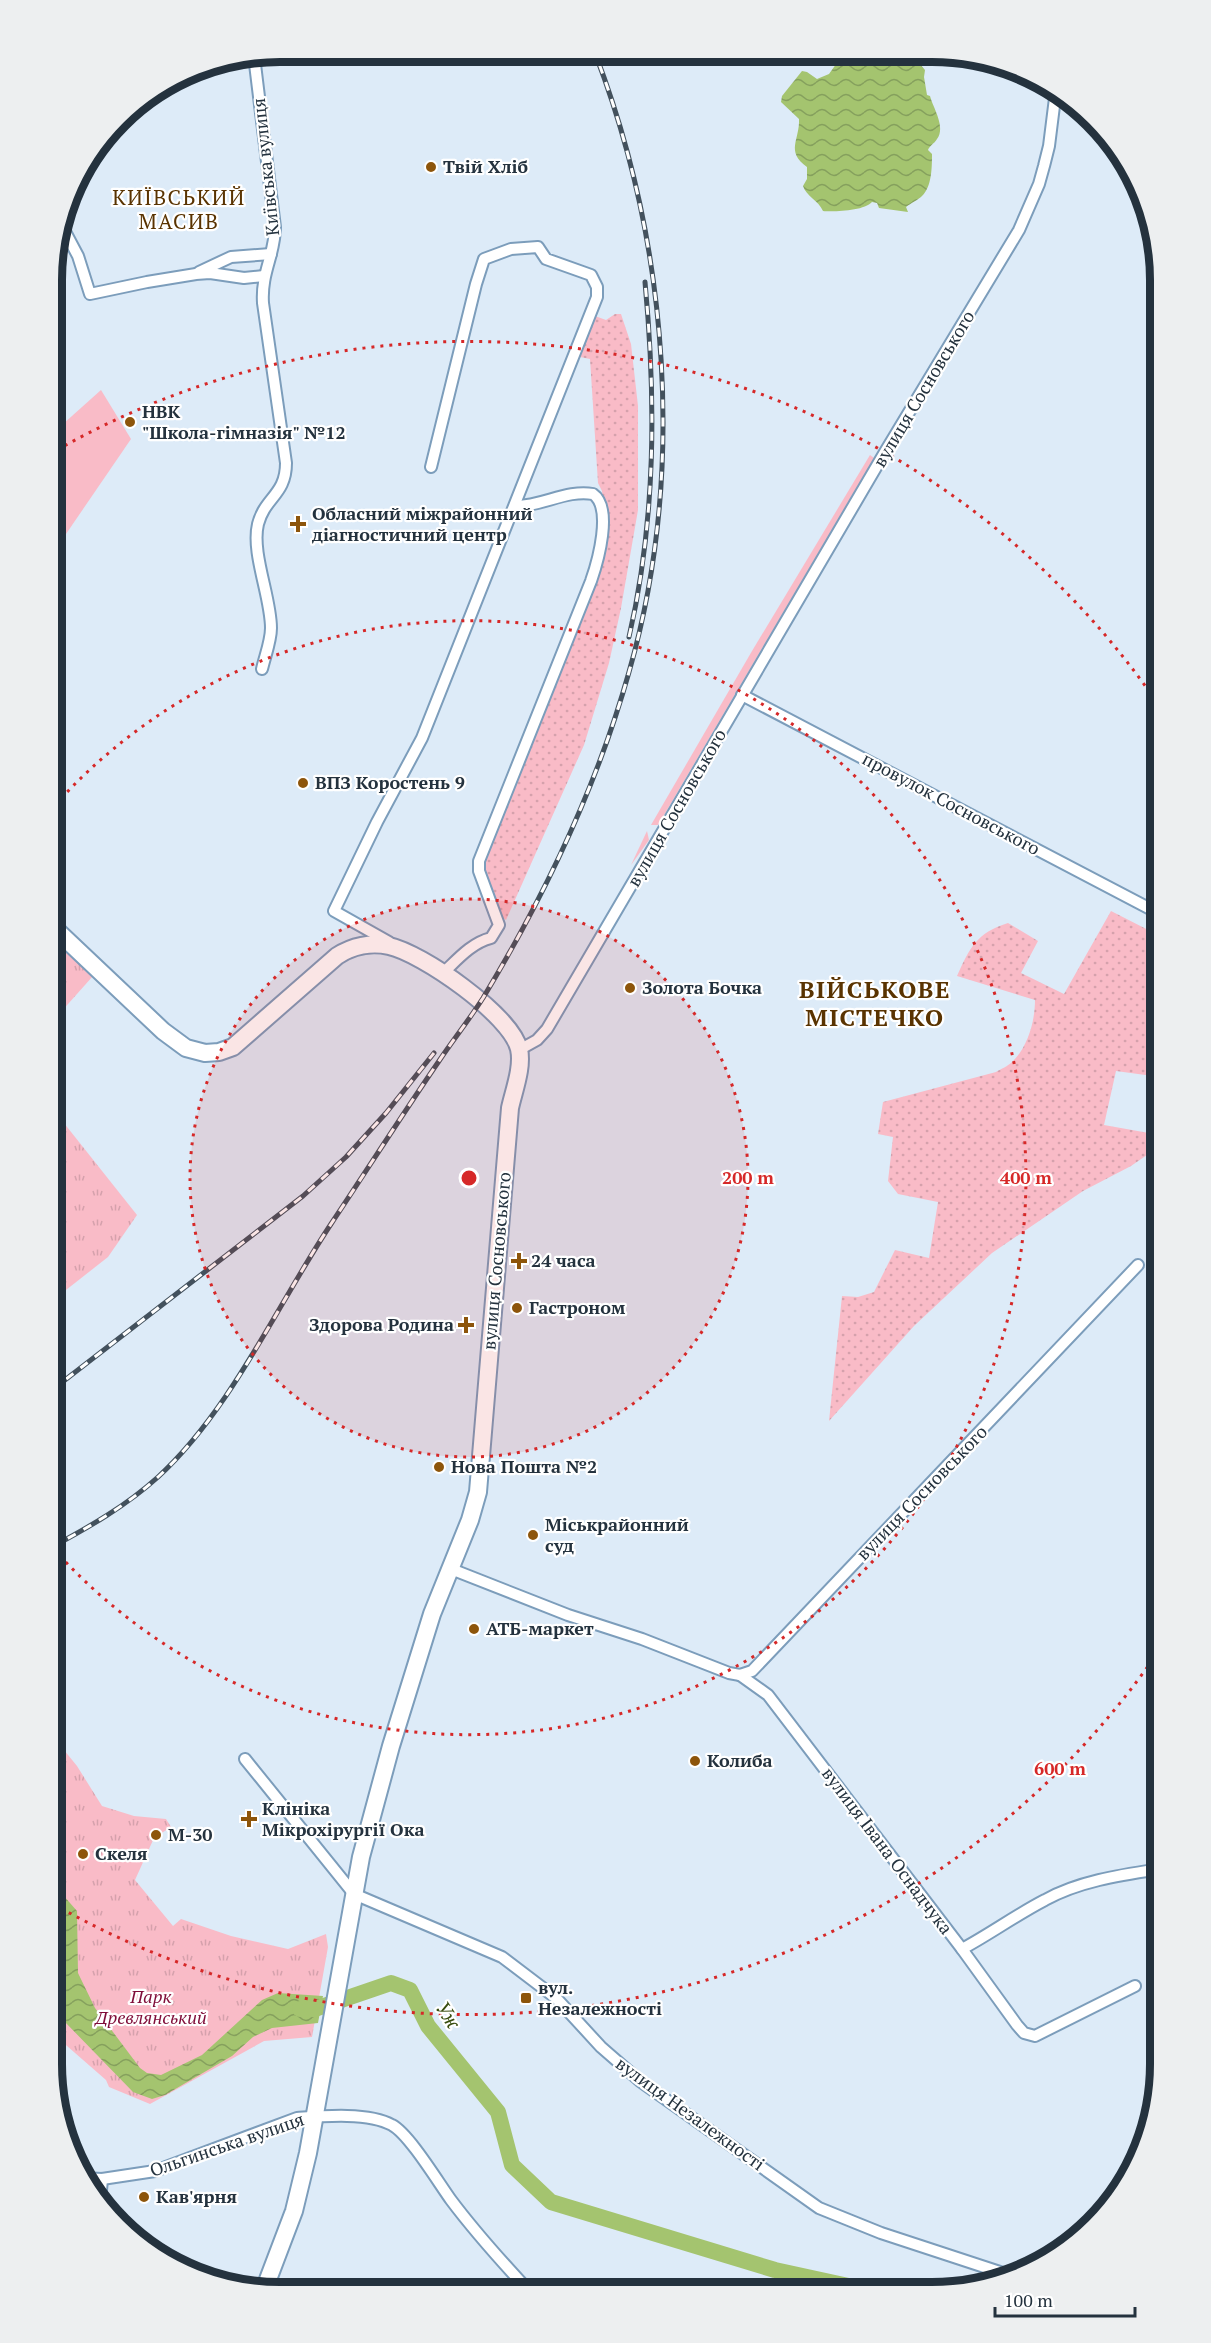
<svg xmlns="http://www.w3.org/2000/svg" width="1211" height="2343" viewBox="0 0 1211 2343" font-family="'PT Serif',serif">
<style>
.grass{fill:#f9bbc7}
.park{fill:url(#park-tufts)}
.garden{fill:url(#garden-dots)}
.water{fill:url(#water-waves)}
.lines{fill:none;stroke-linecap:round;stroke-linejoin:round}
.river{stroke:#a4c46f;stroke-width:16}
.street-casing{stroke:#7c9dbb;stroke-width:14}
.secondary-casing{stroke:#7c9dbb;stroke-width:20}
.street{stroke:#fff;stroke-width:10}
.secondary{stroke:#fff;stroke-width:16}
.rail-casing{stroke:#43515d;stroke-width:5}
.rail{stroke:#fff;stroke-width:3;stroke-dasharray:9;stroke-linecap:butt}
.ring{fill:none;stroke:#d62828;stroke-width:3;stroke-dasharray:3 6}
.poi-dot{fill:#8d550b;stroke:#fff;stroke-width:2}
.labels{text-anchor:middle;stroke-width:4.5;stroke-linejoin:round;paint-order:stroke}
.street-label{font-size:18px;fill:#24323e;stroke:#fff}
.poi-label{font-size:18px;font-weight:bold;fill:#24323e;stroke:#fff;text-anchor:start}
.park-label{font-size:18px;font-style:italic;fill:#7f0d39;stroke:#fff}
.water-label{font-size:20px;font-style:italic;fill:#394d0f;stroke:#fff}
.quarter-label{font-size:21px;letter-spacing:1.5px;fill:#593301;stroke:#fff}
.district-label{font-size:24px;font-weight:bold;letter-spacing:1.5px;fill:#593301;stroke:#fff}
.rim{fill:none;stroke:#24323e;stroke-width:8}
.centre{fill:#d62828;stroke:#fff;stroke-width:3}
.ring-label{font-size:18px;text-anchor:middle;font-weight:bold;fill:#d62828;stroke:#fff;stroke-width:4.5;stroke-linejoin:round;paint-order:stroke}
</style>
<defs>
<pattern id="park-tufts" width="24" height="20" patternUnits="userSpaceOnUse" patternTransform="scale(1.5)"><rect width="24" height="20" fill="#f9bbc7"/><path d="M3 7l-1-3M5 7V3M7 7l1-3M15 17l-1-3M17 17v-4M19 17l1-3" fill="none" stroke="#d5a1ac"/></pattern>
<pattern id="garden-dots" width="8" height="8" patternUnits="userSpaceOnUse" patternTransform="scale(1.5)"><rect width="8" height="8" fill="#f9bbc7"/><path d="M2 2h.1M6 6h.1" fill="none" stroke="#d5a1ac" stroke-width="1.8" stroke-linecap="round"/></pattern>
<pattern id="water-waves" width="16" height="10" patternUnits="userSpaceOnUse" patternTransform="scale(1.5)"><rect width="16" height="10" fill="#a4c46f"/><path d="M0 5q4-4 8 0t8 0" fill="none" stroke="#85a05d"/></pattern>
</defs>
<rect width="100%" height="100%" fill="#ddebf8"/>
<g class="grass">
<polygon points="101,390 131,439 53,553 53,433"/>
<polygon points="870,455 874,458 660,822 658,825 651,825 752,651"/>
<polygon points="647,831 649,840 631,865"/>
</g>
<g class="park">
<polygon points="52,938 93,976 52,1022"/>
<polygon points="52,1108 137,1215 108,1257 52,1301"/>
<polygon points="51,1734 77,1766 102,1806 134,1816 166,1819 171,1827 154,1838 135,1880 173,1926 181,1919 231,1936 288,1949 326,1934 328,1947 312,2037 264,2041 150,2104 109,2087 106,2080 51,2032"/>
</g>
<g class="garden">
<polygon points="615,314 621,314 631,344 638,406 638,510 621,608 609,663 584,745 506,920 500,916 484,871 486,860 596,577 604,513 602,491 598,483 590,359 580,357 595,316 606,320"/>
<path d="M1111 911 1160 936V1077L1116 1071 1104 1125 1160 1135V1146L1131 1166 1083 1191 992 1253 914 1326 829 1421 842 1296 858 1297 874 1292 895 1250 929 1258 938 1202 898 1194 888 1181 893 1137 878 1134 883 1102 996 1072C1001 1069 1008 1066 1012 1062 1028 1047 1035 1021 1035 1000L957 976C970 948 976 933 1008 923L1038 941 1021 973 1064 994Z"/>
</g>
<g class="water">
<path d="M851 55C875 55 910 48 925 70L924 77 927 95 930 96C933 108 946 127 937 139 934 144 930 145 928 150L932 154C932 166 932 187 922 196 918 200 911 203 906 207L908 212 879 208 877 203 872 202C864 211 834 212 823 211 818 200 806 196 803 186L807 179V167C785 151 800 140 799 119L781 102 782 96 802 71 807 72 817 79 829 74 839 60Z"/>
<polygon points="51,1893 63,1895 77,1911 78,1973 95,2008 140,2068 147,2073 161,2075 202,2055 262,2000 278,1993 323,1996 318,2023 272,2028 253,2037 232,2056 165,2095 152,2099 133,2092 64,2021 53,1994 54,1934 51,1918"/>
</g>
<g class="lines">
<polyline class="river" points="300,2009 315,2009 391,1983 410,1990 428,2026 498,2112 512,2165 551,2202 775,2270 876,2292"/>
<defs>
<g id="street">
<path d="M254 56 275 227C275 255 261 272 263 303L286 463C286 495 265 497 258 524 251 553 271 597 271 628 271 641 265 656 262 669"/>
<polyline points="61,224 78,256 90,294 147,282 196,274 210,273 244,278 264,276"/>
<polyline points="199,272 231,257 271,254"/>
<polyline points="742,695 1160,914"/>
<polyline points="389,942 334,911 377,822 422,738 597,297 597,287 591,275 546,259 538,247 511,249 484,259 476,284 431,467"/>
<path d="M442 974C457 960 471 943 491 938L499 925 479 871V861L591 581C598 561 613 508 593 494 567 489 541 507 515 506"/>
<polyline points="519,1050 537,1040 547,1029 885,452 1019,230 1039,184 1044,166 1049,146 1056,90"/>
<polyline points="451,1569 568,1615 642,1639 729,1673 740,1675 752,1671 1138,1265"/>
<path d="M740 1675 768 1695 962 1949C990 1934 1016 1915 1045 1900 1079 1881 1121 1875 1160 1869"/>
<polyline points="245,1759 354,1894 502,1957 556,1998 601,2047 640,2081 819,2208 881,2233 1012,2276"/>
<polyline points="962,1949 1017,2025 1024,2033 1035,2036 1135,1986"/>
<path d="M83 2178 102 2179 155 2171 297 2118C323 2116 369 2112 392 2125 409 2134 438 2182 451 2200 475 2232 502 2262 529 2291"/>
<polyline points="100,2202 102,2179"/>
</g>
<path id="secondary" d="M52 926 163 1031 186 1048 205 1053 219 1052 233 1047 337 956C352 946 371 942 389 946 422 953 511 1015 519 1049 523 1067 514 1090 510 1108L478 1492 470 1520 432 1614 391 1746 361 1857 308 2153 294 2211 264 2290"/>
</defs>
<use href="#street" class="street-casing"/>
<use href="#secondary" class="secondary-casing"/>
<use href="#street" class="street"/>
<use href="#secondary" class="secondary"/>
<defs>
<g id="rail">
<path d="M629 637C656 520 656 400 645 282"/>
<polyline points="52,1390 303,1196 346,1157 386,1113 434,1053"/>
<path d="M52 1547C89 1527 126 1506 158 1477 231 1410 276 1307 331 1224 367 1170 402 1115 439 1061 453 1040 469 1020 483 998 544 897 597 786 629 672 686 473 669 246 595 53"/>
</g>
</defs>
<use href="#rail" class="rail-casing"/>
<use href="#rail" class="rail"/>
</g>
<circle cx="469" cy="1178" r="279" fill="#d62828" fill-opacity=".12"/>
<g class="ring">
<circle cx="469" cy="1178" r="279"/>
<path d="M55 805A557 557 0 1 1 52 1547"/>
<path d="M1158 1652A836 836 0 0 1 57 1906M57 450A836 836 0 0 1 1158 704"/>
</g>
<g class="poi-dot">
<circle cx="431" cy="167" r="6"/>
<circle cx="130" cy="422" r="6"/>
<path d="M295 515h6v6h6v6h-6v6h-6v-6h-6v-6h6z"/>
<circle cx="303" cy="783" r="6"/>
<circle cx="630" cy="988" r="6"/>
<path d="M516 1252h6v6h6v6h-6v6h-6v-6h-6v-6h6z"/>
<circle cx="517" cy="1308" r="6"/>
<path d="M463 1316h6v6h6v6h-6v6h-6v-6h-6v-6h6z"/>
<circle cx="439" cy="1467" r="6"/>
<circle cx="533" cy="1535" r="6"/>
<circle cx="474" cy="1629" r="6"/>
<circle cx="695" cy="1761" r="6"/>
<path d="M246 1810h6v6h6v6h-6v6h-6v-6h-6v-6h6z"/>
<circle cx="156" cy="1835" r="6"/>
<circle cx="83" cy="1854" r="6"/>
<rect x="520" y="1992" width="12" height="12" rx="3"/>
<circle cx="144" cy="2197" r="6"/>
</g>
<g class="labels">
<g class="street-label">
<text transform="translate(266 167) rotate(-96)" y="6">Київська вулиця</text>
<text transform="translate(924 389) rotate(-59)" y="6">вулиця Сосновського</text>
<text transform="translate(951 804) rotate(28)" y="6">провулок Сосновського</text>
<text transform="translate(677 808) rotate(-60)" y="6">вулиця Сосновського</text>
<text transform="translate(497 1261) rotate(-85)" y="6">вулиця Сосновського</text>
<text transform="translate(922 1493) rotate(-46)" y="6">вулиця Сосновського</text>
<text transform="translate(887 1851) rotate(53)" y="6">вулиця Івана Оснадчука</text>
<text transform="translate(690 2114) rotate(36)" y="6">вулиця Незалежності</text>
<text transform="translate(227 2145) rotate(-19)" y="6">Ольгинська вулиця</text>
</g>
<g class="poi-label">
<text x="443" y="173">Твій Хліб</text>
<text x="142" y="418">НВК<tspan x="142" dy="21">"Школа-гімназія" №12</tspan></text>
<text x="312" y="520">Обласний міжрайонний<tspan x="312" dy="21">діагностичний центр</tspan></text>
<text x="315" y="789">ВПЗ Коростень 9</text>
<text x="642" y="994">Золота Бочка</text>
<text x="531" y="1267">24 часа</text>
<text x="529" y="1314">Гастроном</text>
<text x="454" y="1331" text-anchor="end">Здорова Родина</text>
<text x="451" y="1473">Нова Пошта №2</text>
<text x="545" y="1531">Міськрайонний<tspan x="545" dy="21">суд</tspan></text>
<text x="486" y="1635">АТБ-маркет</text>
<text x="707" y="1767">Колиба</text>
<text x="262" y="1815">Клініка<tspan x="262" dy="21">Мікрохірургії Ока</tspan></text>
<text x="168" y="1841">М-30</text>
<text x="95" y="1860">Скеля</text>
<text x="538" y="1994">вул.<tspan x="538" dy="21">Незалежності</tspan></text>
<text x="156" y="2203">Кав'ярня</text>
</g>
<g class="park-label">
<text x="151" y="2003">Парк<tspan x="151" dy="21">Древлянський</tspan></text>
</g>
<g class="water-label">
<text transform="translate(448 2015) rotate(57)" y="7">Уж</text>
</g>
<g class="quarter-label">
<text x="179" y="205">КИЇВСЬКИЙ<tspan x="179" dy="24">МАСИВ</tspan></text>
</g>
<g class="district-label">
<text x="875" y="998">ВІЙСЬКОВЕ<tspan x="875" dy="28">МІСТЕЧКО</tspan></text>
</g>
</g>
<path d="M0 0H1211V2343H0ZM280 62H932A218 218 0 0 1 1150 280V2064A218 218 0 0 1 932 2282H280A218 218 0 0 1 62 2064V280A218 218 0 0 1 280 62Z" fill="#edeff0" fill-rule="evenodd"/>
<path class="rim" d="M280 62H932A218 218 0 0 1 1150 280V2064A218 218 0 0 1 932 2282H280A218 218 0 0 1 62 2064V280A218 218 0 0 1 280 62Z"/>
<circle cx="469" cy="1178" r="9" class="centre"/>
<g class="ring-label">
<text x="748" y="1184">200 m</text>
<text x="1026" y="1184">400 m</text>
<text x="1060" y="1775">600 m</text>
</g>
<path d="M995 2307v9h140v-9" fill="none" stroke="#24323e" stroke-width="3"/>
<text x="1004" y="2307" font-size="18" fill="#24323e" stroke="#ffffff" stroke-width="4.5" paint-order="stroke">100 m</text>
</svg>
